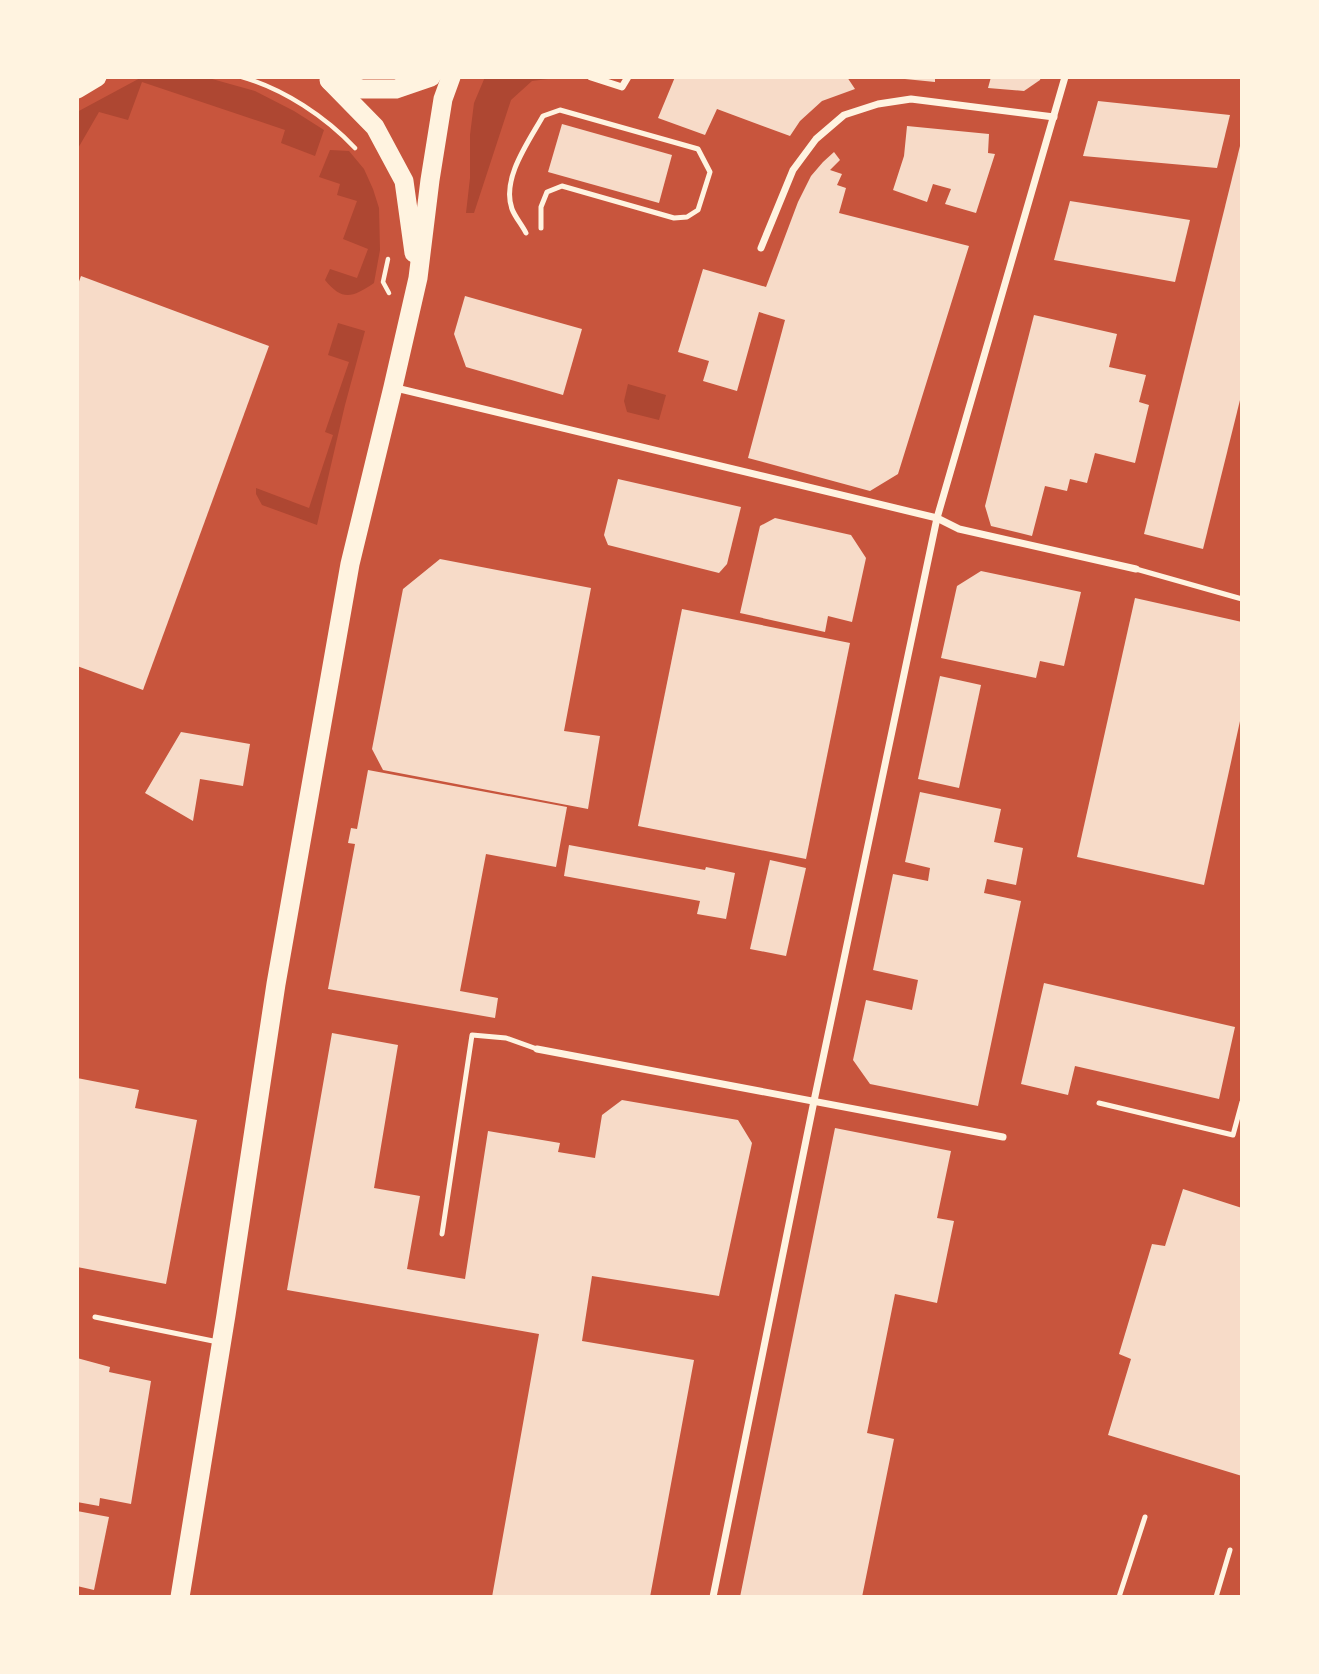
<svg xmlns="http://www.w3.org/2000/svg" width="1319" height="1674" viewBox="0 0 1319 1674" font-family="'Golos Text',sans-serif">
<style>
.green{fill:#ae4732}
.building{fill:#f7dbc8}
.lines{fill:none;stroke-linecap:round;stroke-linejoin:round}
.path{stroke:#fff3e0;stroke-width:4.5}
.service{stroke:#fff3e0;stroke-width:5}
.minor{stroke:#fff3e0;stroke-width:7}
.trunk{stroke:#fff3e0;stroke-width:19}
</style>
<rect width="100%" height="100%" fill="#c8553d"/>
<g class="green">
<polygon points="142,77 205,77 255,91 294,111 324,130 315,156 281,143 285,130 142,82 128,120 99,112 77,150 77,112"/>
<polygon points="485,77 556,77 556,78 532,81 511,100 474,213 466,213 470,178 470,135 474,103"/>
<path d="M330 150 349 151 364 169 373 189 379 208 380 250 374 283C352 298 342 301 325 280L330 269 357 278 368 249 343 239 357 201 337 195 340 184 319 177Z"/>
<polygon points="338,323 365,331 345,405 317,525 262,505 256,494 256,488 309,508 333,435 325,432 349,362 328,355"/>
<polygon points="628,384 666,395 659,420 627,412 624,401"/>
</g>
<g class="building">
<polygon points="675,77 847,77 855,89 822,101 800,121 790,136 717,109 705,135 658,118"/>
<polygon points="905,77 935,77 935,82 905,79"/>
<polygon points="991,77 1041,77 1040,80 1024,91 988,88"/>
<polygon points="1098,101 1230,115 1217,168 1083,156"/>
<polygon points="562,124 672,155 659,203 548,172"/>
<polygon points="907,126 989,134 988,153 995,154 976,213 945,204 951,189 933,184 927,202 893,190 904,156"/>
<polygon points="1241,142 1242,392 1203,549 1144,534"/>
<polygon points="834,152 840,160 830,170 842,174 837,185 846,188 839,213 969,246 898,474 870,491 748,458 785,320 759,312 737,391 703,381 709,361 678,352 703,269 766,287 798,202 811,176 823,162"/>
<polygon points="1070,201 1190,220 1175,282 1054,260"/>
<polygon points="81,276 269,346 143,690 77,666 77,287"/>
<polygon points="465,296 582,329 563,395 466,367 454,334"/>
<polygon points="1034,315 1117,334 1109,367 1146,375 1139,402 1149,405 1135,463 1095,453 1087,483 1070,479 1067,491 1045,486 1032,536 991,526 985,506"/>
<polygon points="618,479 741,507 727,564 719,573 608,545 604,535"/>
<polygon points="775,518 851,535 866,558 852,622 828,616 825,632 740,613 760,526"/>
<polygon points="440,559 591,588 564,731 600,736 588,809 383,770 372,749 403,589"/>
<polygon points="981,571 1081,592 1064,666 1040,661 1036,678 941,658 957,586"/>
<polygon points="1135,598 1242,622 1242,712 1204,885 1077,857"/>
<polygon points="682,609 850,643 806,859 638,826"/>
<polygon points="940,676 981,685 959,788 918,779"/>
<polygon points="181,732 250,744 243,786 200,779 193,821 145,793"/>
<polygon points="368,770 567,807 556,867 486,854 460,991 498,998 495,1018 328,989 355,844 348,843 351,828 357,829"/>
<polygon points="920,792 1001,809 994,842 1023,848 1016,885 987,879 984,893 1021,901 978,1106 870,1084 853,1060 866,1000 912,1010 918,980 873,970 893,874 928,881 930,868 905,862"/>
<polygon points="569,845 705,870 706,867 735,873 726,919 697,914 700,901 564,876"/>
<polygon points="770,860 806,868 786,956 750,949"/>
<polygon points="1044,983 1235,1027 1219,1099 1075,1066 1068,1095 1021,1084"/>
<polygon points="332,1033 398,1045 374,1188 420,1196 407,1269 465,1279 488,1131 560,1143 558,1152 595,1158 602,1115 622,1100 738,1120 752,1143 719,1296 592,1276 582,1341 694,1360 650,1597 492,1597 539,1334 287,1290"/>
<polygon points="77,1078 139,1090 135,1108 197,1120 166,1284 77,1267"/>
<polygon points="835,1128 951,1151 937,1218 954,1221 937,1303 895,1294 867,1433 894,1439 862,1597 740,1597"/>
<polygon points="1183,1189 1242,1208 1242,1476 1108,1435 1131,1359 1119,1354 1152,1244 1165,1246"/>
<polygon points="77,1358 110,1367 109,1372 151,1381 131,1504 100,1498 99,1506 77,1502"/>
<polygon points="77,1511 109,1517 94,1590 77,1586"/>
</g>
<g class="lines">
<g class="path">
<path d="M242 77C284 89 326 117 355 148"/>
<polyline points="388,259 383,282 389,293"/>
</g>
<g class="service">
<path d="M526 233C522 225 515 217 512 209 501 179 529 141 543 116L560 110 698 149 710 172 698 210 687 217 674 218 562 186 547 192 541 207V228"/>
<polyline points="1136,569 1242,599"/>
<polyline points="1099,1103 1233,1135 1242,1102"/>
<polyline points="442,1234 472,1035 506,1038 537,1049"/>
<polyline points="95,1317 218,1342"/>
<polyline points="1119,1597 1145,1517"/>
<polyline points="1216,1597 1230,1550"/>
</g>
<g class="minor">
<polyline points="591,77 622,87 628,77"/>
<polyline points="761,248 793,170 816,139 844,115 878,104 911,99 1054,117"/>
<polyline points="396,388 937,518 959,529 1136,569"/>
<polyline points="537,1049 1003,1137"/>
<polyline points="713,1597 814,1101 937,518 1065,77"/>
</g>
<g class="trunk">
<polyline points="329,80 375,127 404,181 414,253"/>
<polyline points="330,81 362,89 396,89 431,77"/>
<polyline points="77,89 97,77"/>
<polyline points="180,1597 226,1315 276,984 350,564 393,387 418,278 430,180 443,99 451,77"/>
</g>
</g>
<rect width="1319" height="1674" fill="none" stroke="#fff3e0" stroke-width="158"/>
</svg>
